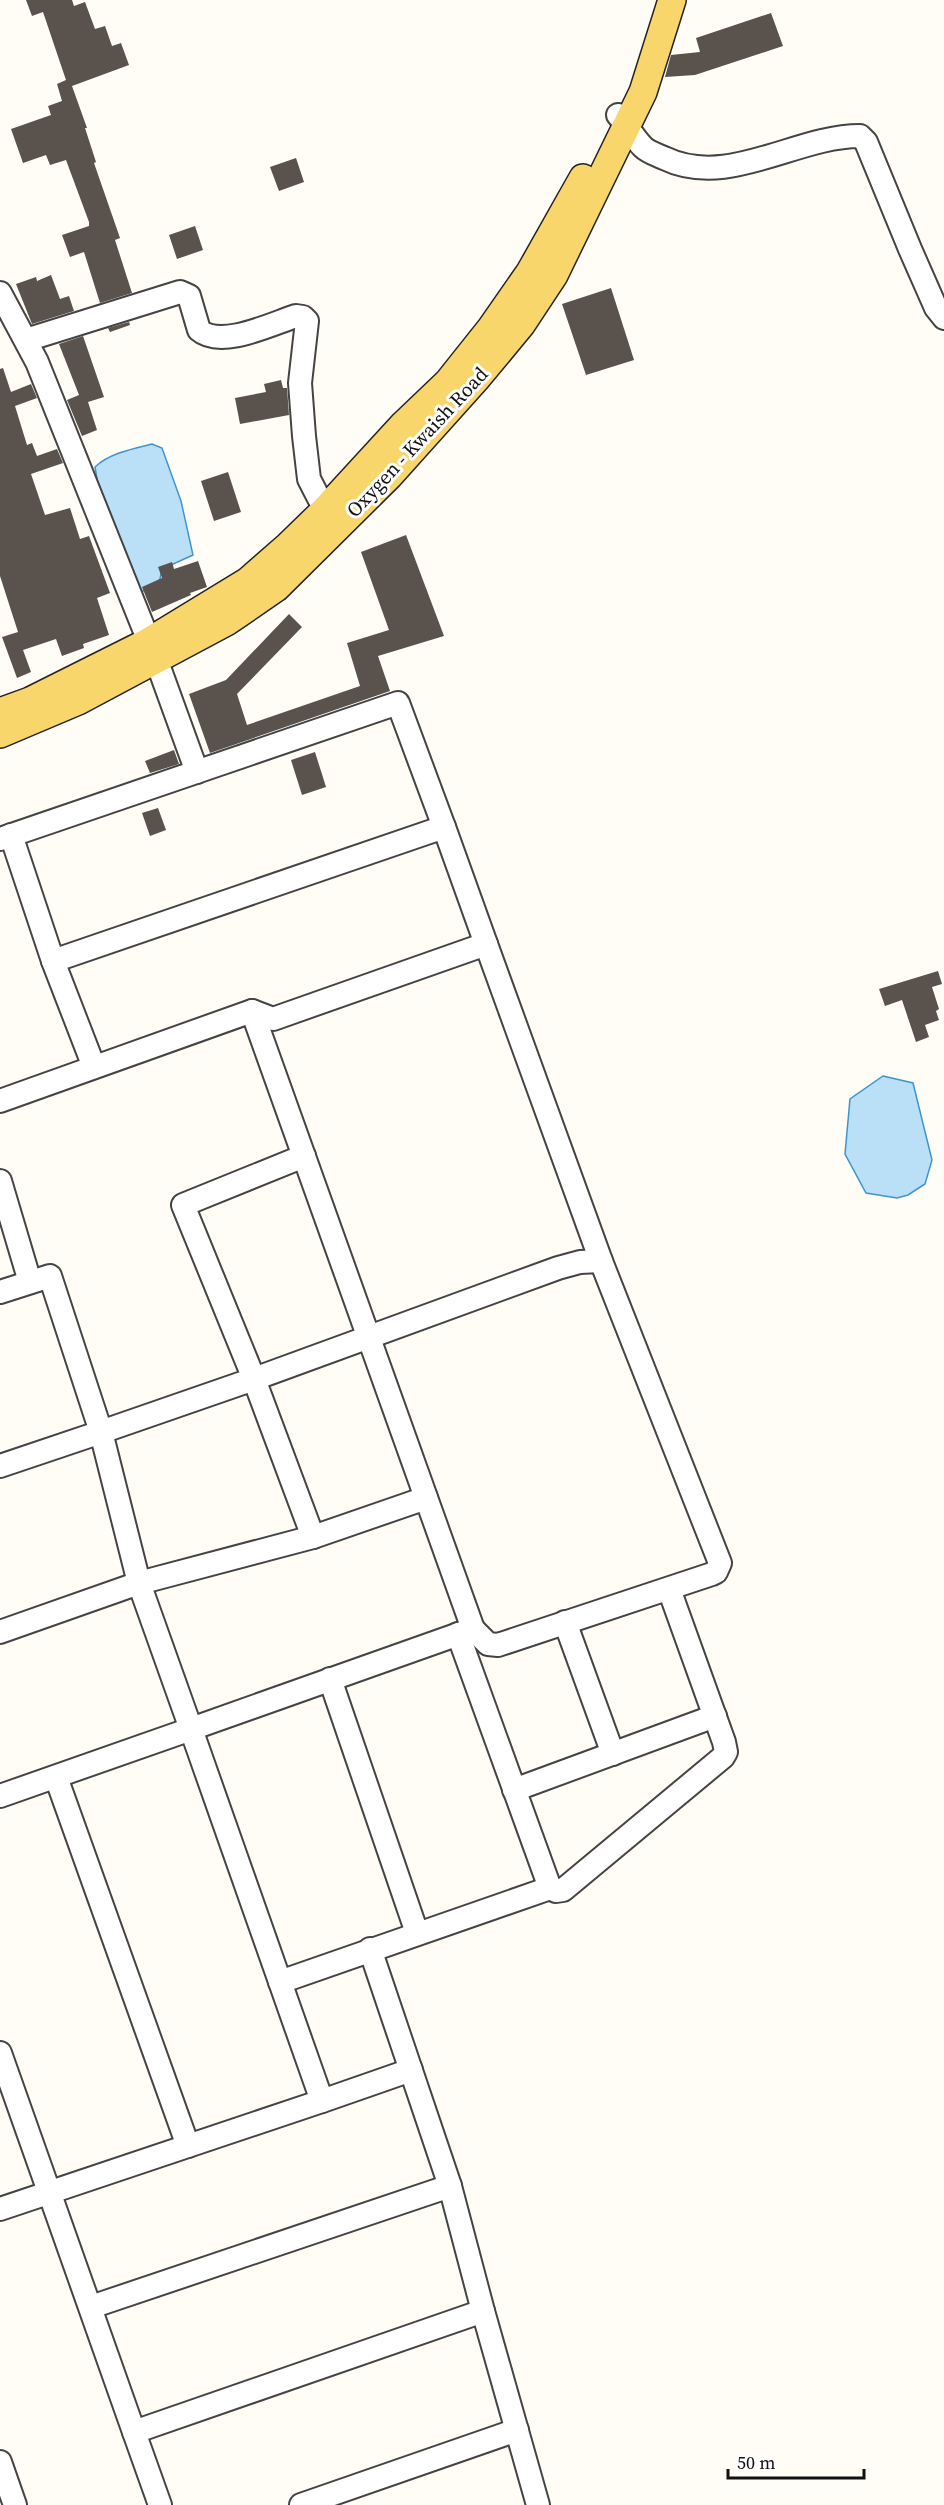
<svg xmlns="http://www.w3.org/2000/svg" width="944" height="2505" viewBox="0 0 944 2505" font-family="'Source Serif 4',serif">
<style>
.water{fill:#b9e0f7;stroke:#3f96cf;stroke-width:1.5}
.building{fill:#5a524d}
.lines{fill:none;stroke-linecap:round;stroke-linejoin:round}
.minor-casing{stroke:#444;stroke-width:26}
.major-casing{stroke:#222;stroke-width:30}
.minor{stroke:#fff;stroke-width:22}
.major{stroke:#f9d66b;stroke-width:27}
.labels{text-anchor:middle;stroke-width:6;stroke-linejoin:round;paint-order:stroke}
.street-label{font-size:20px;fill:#111;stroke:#fff}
</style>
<rect width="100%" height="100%" fill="#fffdf5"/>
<g class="water">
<path d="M152 444 162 448 181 501 193 555 162 569 160 579 151 590 135 592 104 519 95 467C110 453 132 449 152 444Z"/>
<polygon points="883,1076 913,1083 932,1160 925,1184 908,1195 897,1198 866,1193 845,1154 850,1099"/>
</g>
<g class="building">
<polygon points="26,0 72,0 74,6 85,2 95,29 105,26 112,46 121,43 129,65 72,86 87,128 85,128 96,162 94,163 120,238 115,240 132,293 100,303 84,252 70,257 62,235 89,226 89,222 66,160 50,165 46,155 23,163 11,129 51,115 48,106 62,101 57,84 66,80 43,12 32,16"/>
<polygon points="771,13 783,46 695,75 665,77 671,55 700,52 696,38"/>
<polygon points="296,158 304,182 279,191 270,167"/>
<polygon points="195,226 203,250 177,259 169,235"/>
<polygon points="51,275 60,299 69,296 74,311 32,324 16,284 36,277 37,281"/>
<polygon points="611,288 634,360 586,375 562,304"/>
<polygon points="129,322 130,325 110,332 108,328"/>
<polygon points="83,336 104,397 88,402 97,430 82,436 67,400 79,395 59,344"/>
<polygon points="3,368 11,392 31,384 37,398 15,406 27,445 32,443 37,456 57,449 63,463 31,474 45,515 70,508 80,539 89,536 110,593 97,598 109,635 83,644 84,648 62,656 56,639 23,650 31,672 17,678 2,637 18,632 0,576 0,369"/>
<polygon points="281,380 283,388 287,388 289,415 240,424 235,398 266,392 264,384"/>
<polygon points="228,472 241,512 214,521 201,481"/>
<polygon points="406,535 444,636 378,656 390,691 210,753 189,694 226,680 289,614 302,627 237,694 247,725 360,686 347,643 389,630 361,552"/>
<polygon points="198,561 207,587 190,593 191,595 152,612 142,587 162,578 158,567 172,562 174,569"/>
<polygon points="174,750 179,764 150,773 145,761"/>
<polygon points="315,752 326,787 302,795 291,760"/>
<polygon points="158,808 166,830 150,836 142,813"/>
<polygon points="938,971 942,984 932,987 939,1009 936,1011 939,1020 925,1025 929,1037 916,1042 902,1000 885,1006 879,989"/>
</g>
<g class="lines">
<defs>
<g id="minor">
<path d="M618 115C627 125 634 138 643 147 648 152 657 155 664 158 728 189 795 136 860 136L866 142 910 249 936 308 944 318"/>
<polyline points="0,293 37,362 156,659 197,772"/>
<path d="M26 340 180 292 189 296 199 330C221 349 271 324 296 316L303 317 307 321 300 383 304 436 309 479 325 510"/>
<polyline points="11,835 53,961"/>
<polyline points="0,839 398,703 444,827"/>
<polyline points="94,1067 53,961 444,827 486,944 273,1019 252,1011"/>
<polyline points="0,1101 252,1011 473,1629 191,1729 139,1583 101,1432 0,1466"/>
<polyline points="0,1181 30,1282"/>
<polyline points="0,1292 50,1276 101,1432 254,1379 183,1205 304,1156"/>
<polyline points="313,1537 254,1379 558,1268 580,1262 601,1261"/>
<polyline points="565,1622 613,1754"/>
<polyline points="473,1629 488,1644 498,1645 712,1574 716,1572 720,1563 601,1261 486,944"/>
<polyline points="0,1632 139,1583 313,1537 426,1498"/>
<polyline points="458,1634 550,1888 556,1891 563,1890 723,1757 726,1752 724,1742 669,1589"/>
<polyline points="330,1679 417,1933"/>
<polyline points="56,1777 188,2146"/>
<polyline points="514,1790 715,1716"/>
<polyline points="0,1796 191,1729 322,2101 0,2209"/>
<polyline points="370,1949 450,2186"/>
<polyline points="280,1982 550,1888"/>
<polyline points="0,2053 134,2432"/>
<polyline points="322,2101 411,2070"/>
<polyline points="91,2307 450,2186 483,2311 134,2432 160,2505"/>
<polyline points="483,2311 538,2505"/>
<polyline points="0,2462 15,2505"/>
<polyline points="301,2505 517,2430"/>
</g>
<g id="major">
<polyline points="0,712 30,701 148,642 248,581 288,546 325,510 404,424 448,382 491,328 530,272 583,178"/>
<polyline points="0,734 78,701 228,621 276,588 389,476 477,378 521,325 554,275 643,92 672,0"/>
</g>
</defs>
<use href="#minor" class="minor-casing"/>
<use href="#major" class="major-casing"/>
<use href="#minor" class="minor"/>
<use href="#major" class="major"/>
</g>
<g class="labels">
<g class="street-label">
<text transform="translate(417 442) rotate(-47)" y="7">Oxygen - Kwaish Road</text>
</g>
</g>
<path d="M728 2469v9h136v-9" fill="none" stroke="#111111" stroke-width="3"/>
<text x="737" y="2469" font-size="18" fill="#111111" stroke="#ffffff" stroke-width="4.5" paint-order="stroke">50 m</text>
</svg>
